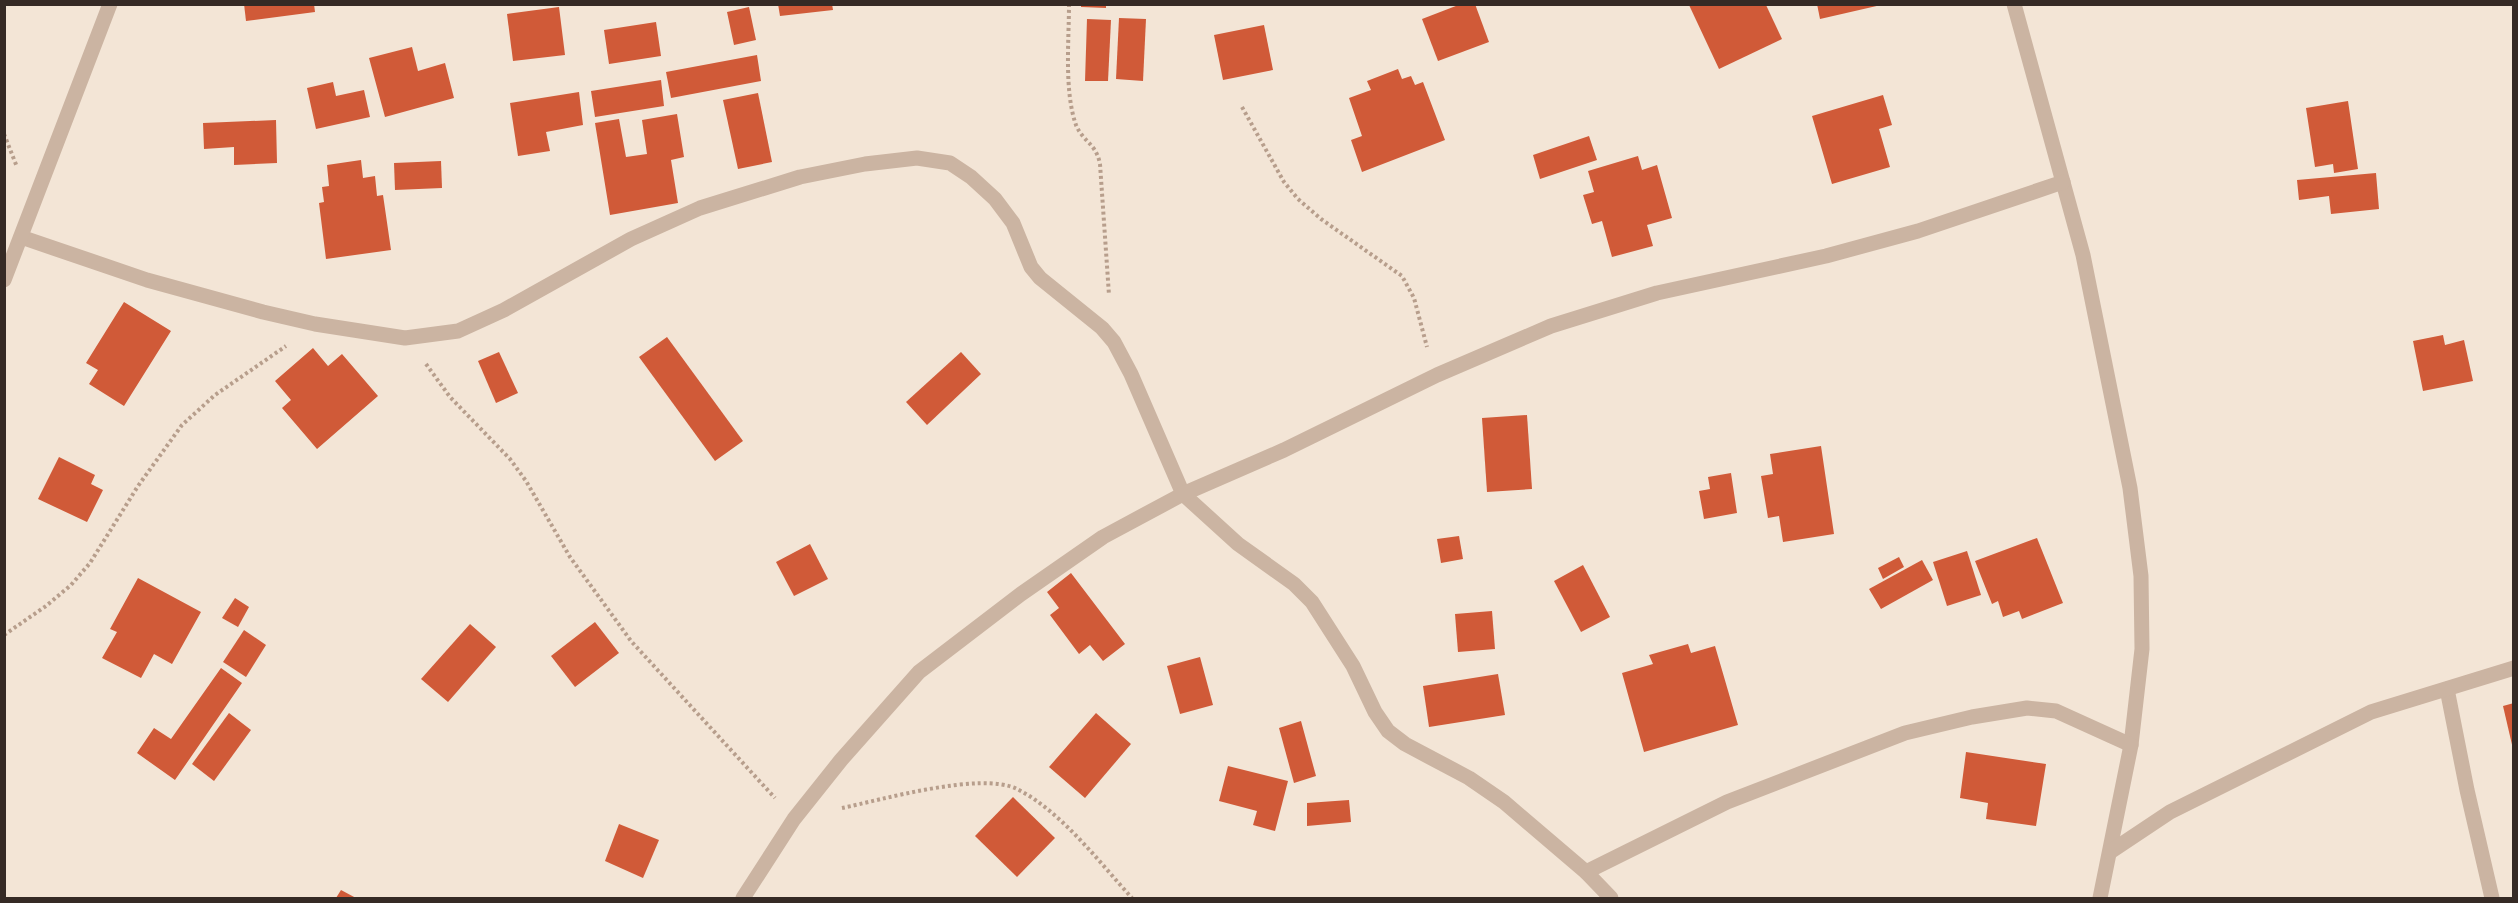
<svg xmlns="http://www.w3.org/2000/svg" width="2518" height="903" viewBox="0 0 2518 903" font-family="'Roboto Condensed',sans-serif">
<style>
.building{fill:#d05a38}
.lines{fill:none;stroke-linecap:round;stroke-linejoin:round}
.path{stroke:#b79e8c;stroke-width:4;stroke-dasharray:3 3;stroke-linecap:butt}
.minor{stroke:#cbb4a2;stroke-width:15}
</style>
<rect width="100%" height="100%" fill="#f3e5d6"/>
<g class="building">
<polygon points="244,4 314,4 315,12 246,21"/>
<polygon points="778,4 832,4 833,10 780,16"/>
<polygon points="1081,4 1106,4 1106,8 1081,7"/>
<polygon points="1461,4 1475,4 1489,42 1438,61 1422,19"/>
<polygon points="1817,4 1881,4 1881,5 1820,19"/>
<polygon points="1689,5 1766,5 1782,39 1719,69"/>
<polygon points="559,7 565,55 513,61 507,14"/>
<polygon points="749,7 756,40 734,45 727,12"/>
<polygon points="1119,18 1146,19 1143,81 1116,79"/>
<polygon points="1087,19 1111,20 1108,81 1085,81"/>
<polygon points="656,22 661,56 609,64 604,30"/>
<polygon points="1264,25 1273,70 1223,80 1214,35"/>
<polygon points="412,47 418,71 445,63 454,98 385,117 369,58"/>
<polygon points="757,55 761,81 671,98 666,72"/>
<polygon points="1398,69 1402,79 1411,76 1415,85 1423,82 1445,140 1362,172 1351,140 1362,136 1349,98 1371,90 1367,81"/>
<polygon points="661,80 664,106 595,117 591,91"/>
<polygon points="333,82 336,96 364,90 370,117 316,129 307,88"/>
<polygon points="579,92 583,125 546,132 550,151 518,156 510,103"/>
<polygon points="758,93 772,162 738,169 723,100"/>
<polygon points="1883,95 1892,125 1879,129 1890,167 1832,184 1812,116"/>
<polygon points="2348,101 2358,169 2334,173 2333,164 2315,167 2306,108"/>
<polygon points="677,114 684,157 671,160 678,203 610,215 595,123 619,119 626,157 647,154 642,120"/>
<polygon points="276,120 277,163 234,165 234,147 204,149 203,123"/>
<polygon points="1589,136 1597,160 1540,179 1533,155"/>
<polygon points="1638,156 1642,170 1657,165 1672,218 1647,225 1653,246 1612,257 1602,221 1592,224 1583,195 1594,192 1588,171"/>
<polygon points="361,160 363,178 375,176 377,196 383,195 391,250 326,259 319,203 324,202 322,187 329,186 327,165"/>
<polygon points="441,161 442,188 395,190 394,163"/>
<polygon points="2376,173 2379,209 2331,214 2329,196 2299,200 2297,180"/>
<polygon points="124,302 171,331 124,406 89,384 98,370 86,363"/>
<polygon points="2443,335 2445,345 2464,340 2473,381 2423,391 2413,341"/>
<polygon points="667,337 743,441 715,461 639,357"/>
<polygon points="313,348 328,366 342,354 378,396 317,449 282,408 291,400 275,381"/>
<polygon points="499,352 518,393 496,403 478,361"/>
<polygon points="961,352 981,374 927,425 906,402"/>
<polygon points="1527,415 1532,489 1487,492 1482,418"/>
<polygon points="1821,446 1834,534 1783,542 1779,516 1768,518 1761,476 1773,474 1770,454"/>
<polygon points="59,457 95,475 91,484 103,490 87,522 38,499"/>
<polygon points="1731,473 1737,513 1704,519 1699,491 1710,489 1708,477"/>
<polygon points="1459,536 1463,559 1441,563 1437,539"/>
<polygon points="2037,538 2063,603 2022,619 2019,611 2003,617 1998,601 1992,604 1975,561"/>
<polygon points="810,544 828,579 794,596 776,562"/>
<polygon points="1967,551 1981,595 1947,606 1933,562"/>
<polygon points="1899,557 1904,567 1883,579 1878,568"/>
<polygon points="1922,560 1933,580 1881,609 1869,589"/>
<polygon points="1583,565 1610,617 1581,632 1554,581"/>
<polygon points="1071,573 1125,644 1103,661 1090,645 1079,654 1050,615 1059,608 1047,592"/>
<polygon points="138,578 201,612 172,664 154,654 141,678 102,658 117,632 110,629"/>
<polygon points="235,598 249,607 238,627 222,618"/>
<polygon points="1492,611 1495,649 1458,652 1455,614"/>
<polygon points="595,622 619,653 575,687 551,656"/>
<polygon points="470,624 496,647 448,702 421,679"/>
<polygon points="244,630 266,645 246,677 223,662"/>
<polygon points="1688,644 1691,653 1715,646 1738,725 1644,752 1622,673 1653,664 1649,655"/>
<polygon points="1200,657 1213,705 1180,714 1167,666"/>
<polygon points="221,668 242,683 175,780 137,753 154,728 171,739"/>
<polygon points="1498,674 1505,715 1429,727 1423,686"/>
<polygon points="2514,703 2514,749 2513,749 2503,706"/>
<polygon points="229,713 251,730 214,781 192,764"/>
<polygon points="1096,713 1131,744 1085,798 1049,767"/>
<polygon points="1301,721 1316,776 1294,783 1279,728"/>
<polygon points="1966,752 2046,764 2036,826 1986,819 1988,803 1960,798"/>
<polygon points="1228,766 1288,781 1275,831 1253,825 1257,811 1219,801"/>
<polygon points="1013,797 1055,838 1017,877 975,836"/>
<polygon points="1349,800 1351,822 1307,826 1307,803"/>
<polygon points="619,824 659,840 643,878 605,861"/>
<polygon points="341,890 356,898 336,898"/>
</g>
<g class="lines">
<g class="path">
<path d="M1069 4C1069 41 1064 91 1076 125 1083 142 1096 143 1100 164L1109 295"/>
<polyline points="1242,107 1284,182 1298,199 1321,219 1402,276 1414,298 1427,347"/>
<polyline points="4,134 17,167"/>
<polyline points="426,364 450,397 510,459 526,481 570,557 631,641 775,798"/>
<polyline points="4,635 46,606 71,585 90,563 138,486 182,425 215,395 286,346"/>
<path d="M842 808C881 800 981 771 1017 789 1061 811 1099 862 1132 898"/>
</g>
<g class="minor">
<polyline points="2014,4 2083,255 2130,488 2141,576 2142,649 2131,745 2100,898"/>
<polyline points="21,237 147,280 263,312 315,324 405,338 458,331 504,310 631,239 700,208 800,177 865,164 917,158 950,163 971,177 995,199 1013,223 1031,267 1040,278 1102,328 1114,342 1131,374 1183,494 1238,544 1294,584 1312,602 1353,666 1375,712 1388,731 1405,744 1469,778 1504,802 1586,872 1611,898"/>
<polyline points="4,280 110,4"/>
<polyline points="2447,689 2467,790 2492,898"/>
<polyline points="2110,852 2170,812 2371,712 2514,668"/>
<polyline points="1586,872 1727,802 1905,733 1972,717 2027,708 2056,711 2131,745"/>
<polyline points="743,898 794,819 841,760 919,672 1021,594 1103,537 1183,494 1284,450 1437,375 1551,326 1657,293 1826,256 1918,231 2063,182"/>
</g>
</g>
<rect width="2518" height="903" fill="none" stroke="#352a25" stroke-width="12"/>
</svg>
